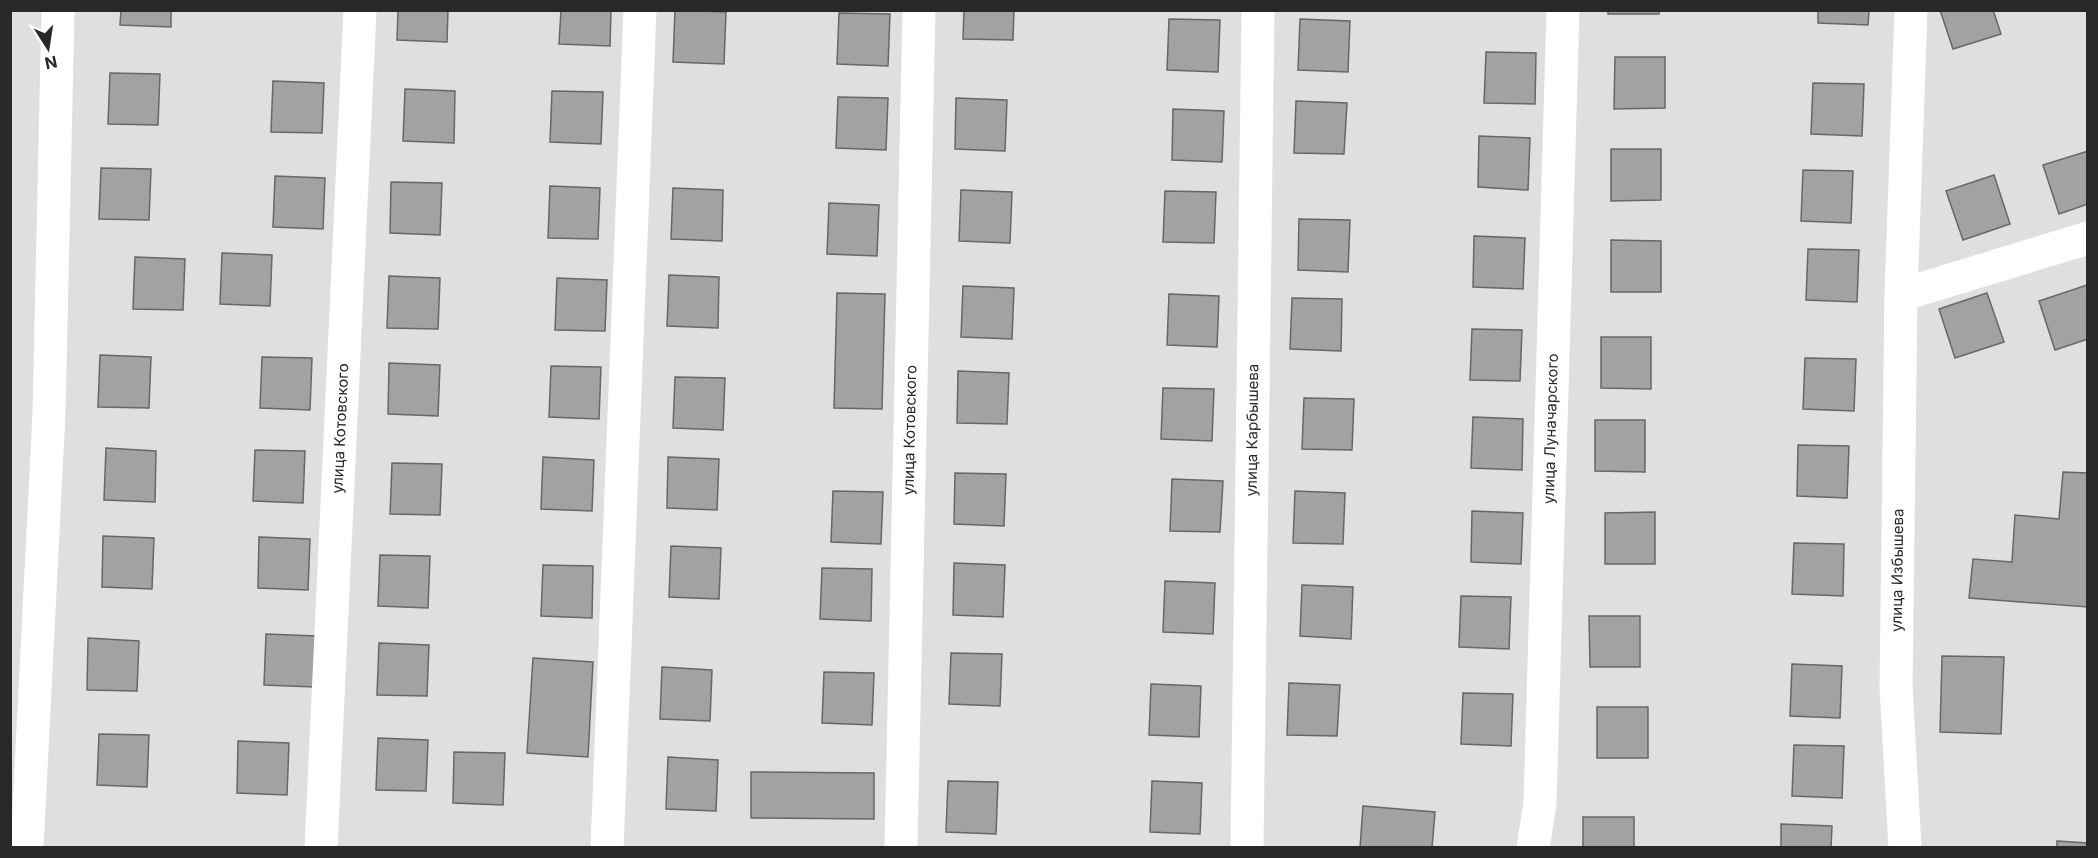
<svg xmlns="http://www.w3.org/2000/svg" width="2098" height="858" viewBox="0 0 2098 858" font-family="Inter,sans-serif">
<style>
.building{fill:#a4a1a1;stroke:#696766;stroke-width:1.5}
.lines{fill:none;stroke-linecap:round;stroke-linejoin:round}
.street{stroke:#fff;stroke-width:33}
.labels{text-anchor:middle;stroke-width:4.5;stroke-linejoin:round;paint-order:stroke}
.street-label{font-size:15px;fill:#272829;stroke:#fff}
</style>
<rect width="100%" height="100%" fill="#dedfe1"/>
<g class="building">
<polygon points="121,10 171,10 171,27 120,25"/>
<polygon points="398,10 448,10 447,42 397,40"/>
<polygon points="561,10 611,10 610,46 559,44"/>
<polygon points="675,10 726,12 724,64 673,62"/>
<polygon points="964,10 1014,10 1013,40 963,39"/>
<rect x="1608" y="10" width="51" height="4"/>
<polygon points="1818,10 1869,10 1868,25 1818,23"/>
<polygon points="1940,10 1993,10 2001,34 1953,49"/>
<polygon points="839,13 890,14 888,66 837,64"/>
<polygon points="1169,19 1220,20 1218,72 1167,70"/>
<polygon points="1300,19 1350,21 1348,72 1298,70"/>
<polygon points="1486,52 1536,53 1535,104 1484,103"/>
<polygon points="1615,57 1665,57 1665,108 1614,109"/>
<polygon points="110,73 160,74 158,125 108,124"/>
<polygon points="273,81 324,83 322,133 271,132"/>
<polygon points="1813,83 1864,84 1862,136 1811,134"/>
<polygon points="405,89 455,91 454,143 403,141"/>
<polygon points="552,91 603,92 601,144 550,142"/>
<polygon points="838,97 888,98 886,150 836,148"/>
<polygon points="956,98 1007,100 1005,151 955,149"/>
<polygon points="1296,101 1347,103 1344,154 1294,153"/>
<polygon points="1173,109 1224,111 1222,162 1172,160"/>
<polygon points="1479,136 1530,138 1528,190 1478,187"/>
<polygon points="1611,149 1661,149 1661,200 1611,201"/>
<polygon points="2088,151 2088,204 2059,214 2043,165"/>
<polygon points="101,168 151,169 149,220 99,219"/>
<polygon points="1803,170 1853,171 1851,223 1801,221"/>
<polygon points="1994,175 2010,224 1963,240 1946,191"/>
<polygon points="275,176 325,178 323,229 273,227"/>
<polygon points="391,182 442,183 440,235 390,233"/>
<polygon points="550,186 600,188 598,239 548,238"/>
<polygon points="673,188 723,190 722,241 671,239"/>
<polygon points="961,190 1012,192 1010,243 959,241"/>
<polygon points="1165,191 1216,192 1214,243 1163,242"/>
<polygon points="829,203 879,205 877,256 827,254"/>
<polygon points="1299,219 1350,220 1348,272 1298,270"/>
<polygon points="1474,236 1525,238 1523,289 1473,287"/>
<polygon points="1611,240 1661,241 1661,292 1611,292"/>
<polygon points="1808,249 1859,250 1857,302 1806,300"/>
<polygon points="222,253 272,255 270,306 220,304"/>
<polygon points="135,257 185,259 183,310 133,309"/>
<polygon points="669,275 719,277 718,328 667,326"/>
<polygon points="389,276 440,278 438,329 387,328"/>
<polygon points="557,278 607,280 605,331 555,330"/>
<polygon points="2087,285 2088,339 2055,350 2039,301"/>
<polygon points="963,286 1014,288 1012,339 961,337"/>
<polygon points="837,293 885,294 882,409 834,408"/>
<polygon points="1987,293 2004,342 1955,358 1939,309"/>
<polygon points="1169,294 1219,296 1217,347 1167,345"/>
<polygon points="1292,298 1342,299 1341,351 1290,349"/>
<polygon points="1472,329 1522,330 1520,381 1470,380"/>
<polygon points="1601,337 1651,337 1651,389 1601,388"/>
<polygon points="100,355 151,357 149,408 98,407"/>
<polygon points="262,357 312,358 310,410 260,408"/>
<polygon points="1805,358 1856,359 1854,411 1803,409"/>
<polygon points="389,363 440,365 438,416 388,414"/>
<polygon points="551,366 601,367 599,419 549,417"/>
<polygon points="958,371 1009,373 1007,424 957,423"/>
<polygon points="675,377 725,378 723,430 673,428"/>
<polygon points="1163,388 1214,389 1212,441 1161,439"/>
<polygon points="1304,398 1354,399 1352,450 1302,449"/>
<polygon points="1473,417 1523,419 1522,470 1471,468"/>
<polygon points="1595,420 1645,420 1645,472 1595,471"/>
<polygon points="1798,445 1849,446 1847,498 1797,496"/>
<polygon points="106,448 156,451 155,502 104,500"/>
<polygon points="255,450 305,451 303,503 253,501"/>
<polygon points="543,457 594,460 592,511 541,509"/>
<polygon points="668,457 719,459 717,510 667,508"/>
<polygon points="392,463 442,464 440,515 390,514"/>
<polygon points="2063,472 2088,473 2088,607 1969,598 1973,559 2012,562 2015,515 2059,519"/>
<polygon points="955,473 1006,474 1004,526 954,524"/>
<polygon points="1172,479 1223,481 1220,532 1170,531"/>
<polygon points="833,491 883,492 881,544 831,542"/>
<polygon points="1295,491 1345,493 1343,544 1293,543"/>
<polygon points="1472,511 1523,513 1521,564 1471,562"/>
<polygon points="1655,512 1655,564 1605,564 1605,513"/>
<polygon points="103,536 154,538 152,589 102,587"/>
<polygon points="259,537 310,539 308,590 258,588"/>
<polygon points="1794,543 1844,544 1843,596 1792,594"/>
<polygon points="671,546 721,548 719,599 669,597"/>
<polygon points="380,555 430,556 428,608 378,606"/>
<polygon points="954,563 1005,565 1003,617 953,615"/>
<polygon points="543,565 593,566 592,618 541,616"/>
<polygon points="822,568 872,569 871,621 820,619"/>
<polygon points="1165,581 1215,583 1213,634 1163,632"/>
<polygon points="1302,585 1353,587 1351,639 1300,636"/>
<polygon points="1461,596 1511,597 1509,649 1459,647"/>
<polygon points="1589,616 1640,616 1640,667 1590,667"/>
<polygon points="266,634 316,636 314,687 264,685"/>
<polygon points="88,638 139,641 137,691 87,690"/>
<polygon points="379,643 429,645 427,696 377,695"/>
<polygon points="951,653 1002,654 1000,706 949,704"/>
<polygon points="1942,656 2004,657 2001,734 1940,732"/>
<polygon points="533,658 593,662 588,757 527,753"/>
<polygon points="1792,664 1842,666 1840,718 1790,716"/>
<polygon points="662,667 712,670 710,721 660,719"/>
<polygon points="824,672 874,673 872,725 822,723"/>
<polygon points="1289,683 1340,685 1337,736 1287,735"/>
<polygon points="1151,684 1201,686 1199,737 1149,735"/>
<polygon points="1463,693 1513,694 1511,746 1461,744"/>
<rect x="1597" y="707" width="51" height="51"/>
<polygon points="99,734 149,735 147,787 97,785"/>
<polygon points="378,738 428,740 426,791 376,790"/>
<polygon points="238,741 289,743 287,795 237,793"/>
<polygon points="1794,745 1844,746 1842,798 1792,796"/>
<polygon points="454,752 505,753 503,805 453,803"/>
<polygon points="668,757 718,760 716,811 666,809"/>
<polygon points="751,772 874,773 874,819 751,818"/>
<polygon points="948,781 998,782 996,834 946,832"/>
<polygon points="1152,781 1202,783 1200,834 1150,832"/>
<polygon points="1363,806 1435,812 1432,848 1360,848"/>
<rect x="1583" y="817" width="51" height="31"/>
<polygon points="1781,824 1832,826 1831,848 1781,848"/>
<polygon points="2057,841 2088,843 2088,848 2057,848"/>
</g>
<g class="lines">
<g class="street">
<polyline points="1901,295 2088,238"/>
<polyline points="27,848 49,413 58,10"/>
<path id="s1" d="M321 848 360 10"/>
<polyline points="607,848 640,10"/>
<path id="s2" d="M901 848 919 10"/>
<path id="s3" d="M1247 848 1258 10"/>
<path id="s4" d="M1533 848 1540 803 1563 10"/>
<path id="s5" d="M1905 848 1896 687 1901 295 1911 10"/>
</g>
</g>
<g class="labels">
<g class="street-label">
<text dy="5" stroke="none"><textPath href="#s1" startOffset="420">улица Котовского</textPath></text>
<text dy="5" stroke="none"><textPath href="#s2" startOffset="418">улица Котовского</textPath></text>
<text dy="5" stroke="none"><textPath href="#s3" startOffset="418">улица Карбышева</textPath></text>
<text dy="5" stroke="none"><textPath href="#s4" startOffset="420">улица Луначарского</textPath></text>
<text dy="5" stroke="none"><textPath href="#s5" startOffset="278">улица Избышева</textPath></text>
</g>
</g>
<rect width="2098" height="858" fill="none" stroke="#272829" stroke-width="24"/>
<g transform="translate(48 48) rotate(168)" stroke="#ffffff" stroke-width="4.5" paint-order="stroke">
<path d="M0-4.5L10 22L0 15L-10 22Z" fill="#272829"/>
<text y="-9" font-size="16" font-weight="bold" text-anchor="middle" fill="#272829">N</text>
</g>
</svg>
